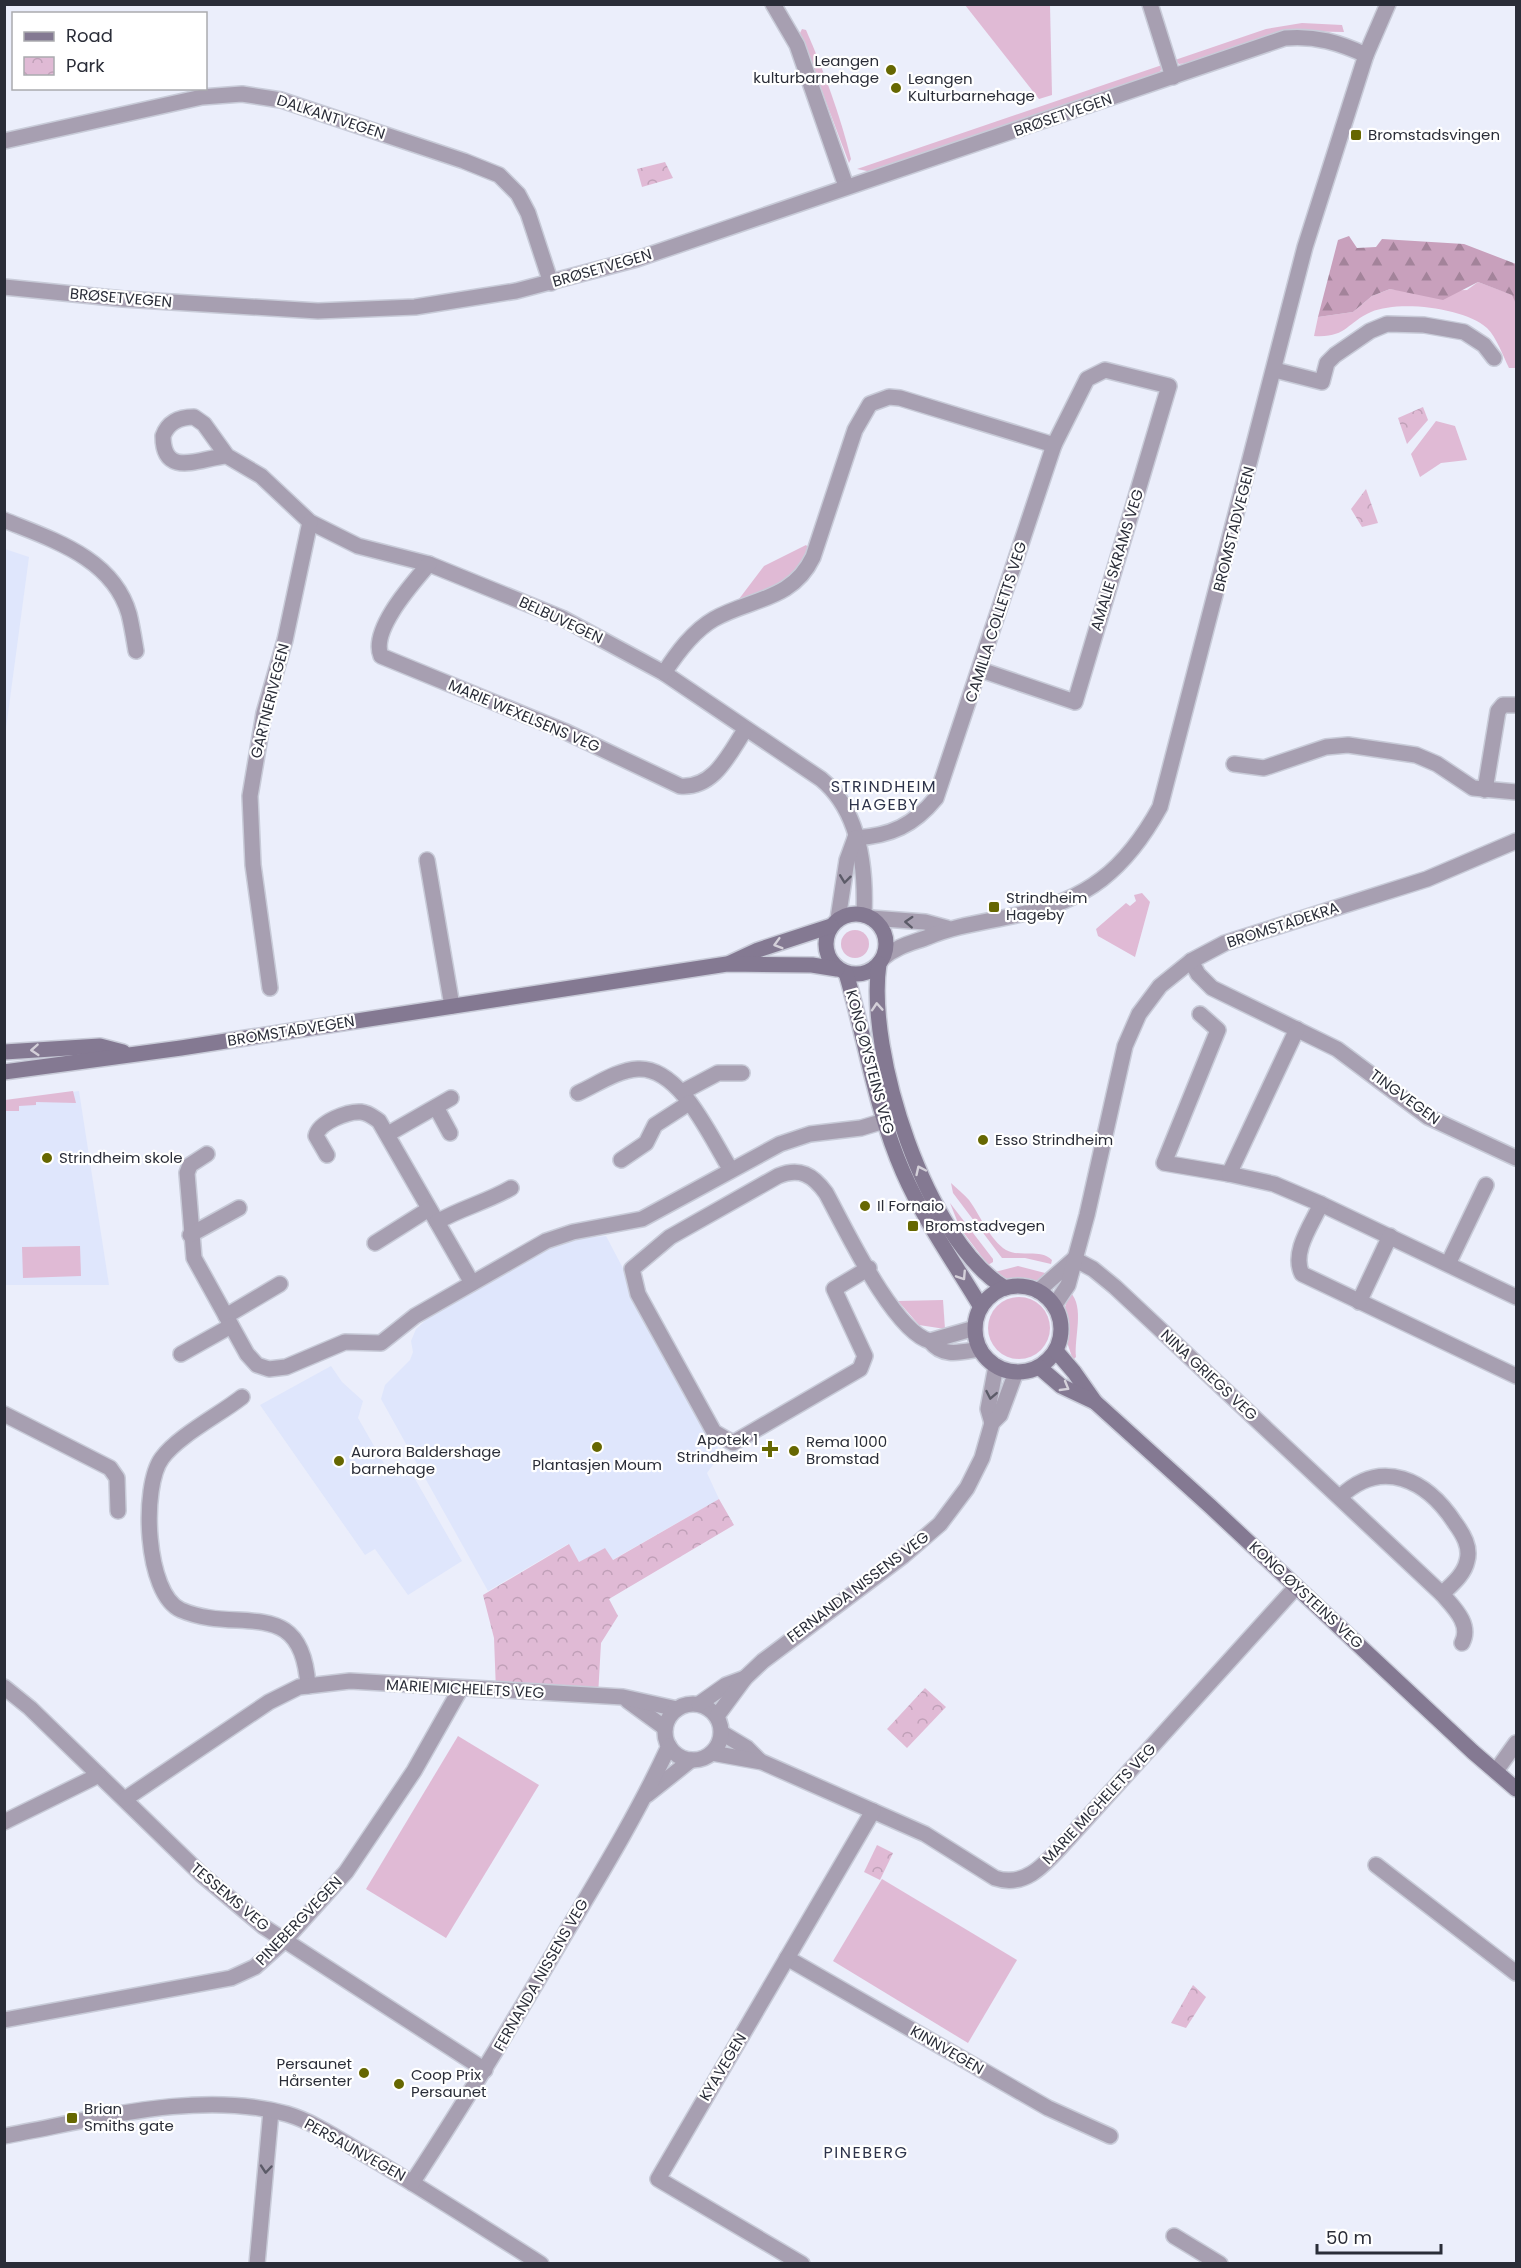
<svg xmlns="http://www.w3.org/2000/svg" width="1521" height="2268" viewBox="0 0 1521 2268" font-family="Poppins,sans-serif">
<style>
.built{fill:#dfe6fc}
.grass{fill:#e0bad5}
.forest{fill:url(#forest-firs)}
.park{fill:url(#park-crowns)}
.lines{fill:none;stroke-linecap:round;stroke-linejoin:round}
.minor-casing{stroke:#c8cbd8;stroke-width:18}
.tertiary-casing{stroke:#c8cbd8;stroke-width:18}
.secondary-casing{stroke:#c8cbd8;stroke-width:18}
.minor{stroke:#a79fb1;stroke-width:15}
.tertiary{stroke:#a79fb1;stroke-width:15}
.secondary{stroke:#847992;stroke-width:15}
.oneway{stroke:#5c5b68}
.oneway2{stroke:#d4d0d9}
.poi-dot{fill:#666701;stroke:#fff;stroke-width:2}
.labels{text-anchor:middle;stroke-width:4.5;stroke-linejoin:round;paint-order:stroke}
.poi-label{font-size:15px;fill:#2a2d38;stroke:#fff;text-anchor:start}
.street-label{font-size:15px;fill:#2a2d38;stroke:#fff}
.neighbourhood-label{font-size:16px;letter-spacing:1.5px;fill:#2d334a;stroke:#fff}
</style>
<defs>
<pattern id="forest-firs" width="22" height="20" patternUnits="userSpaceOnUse" patternTransform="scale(1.5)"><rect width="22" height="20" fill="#c8a0bc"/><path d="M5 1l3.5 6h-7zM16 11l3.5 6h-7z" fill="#a3839a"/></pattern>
<pattern id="park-crowns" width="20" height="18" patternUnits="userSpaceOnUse" patternTransform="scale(1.5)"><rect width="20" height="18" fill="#e0bad5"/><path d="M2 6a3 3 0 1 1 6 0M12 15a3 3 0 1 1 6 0" fill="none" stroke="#c0a0b8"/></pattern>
</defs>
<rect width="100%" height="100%" fill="#ebeefb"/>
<g class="built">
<polygon points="5,549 29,557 5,736 4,549"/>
<polygon points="79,1091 109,1285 5,1285 4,1102"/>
<polygon points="606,1236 721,1454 707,1473 719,1499 612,1560 579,1562 568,1544 488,1591 381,1399 385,1385 410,1360 413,1352 411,1341 416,1329 437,1310 532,1257 567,1240"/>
<polygon points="331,1366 342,1382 363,1401 358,1418 386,1467 411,1472 462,1561 408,1595 375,1549 365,1555 260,1405"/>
</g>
<g class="grass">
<polygon points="965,5 1050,5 1052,95 1039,99"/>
<polygon points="1302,23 1342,25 1344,32 1291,31 1188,63 1179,64 1175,60 1266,29"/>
<path d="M802 29 806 30C824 71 840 115 851 159L849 163 800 33Z"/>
<polygon points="1165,64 1159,73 872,172 857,169"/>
<path d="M1478 282 1513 295 1516 304V368H1509C1503 356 1497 338 1487 328 1464 308 1400 300 1371 312 1346 323 1347 338 1314 336L1318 317 1353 312 1372 296 1390 289 1412 292 1467 290Z"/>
<polygon points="1436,421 1455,426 1467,460 1441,463 1420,477 1411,454"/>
<path d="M806 545 809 548C804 581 767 591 741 602L739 599 764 566Z"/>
<polygon points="1142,893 1150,902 1135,957 1098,936 1096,929 1126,903 1130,906 1136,901 1134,895"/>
<circle cx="855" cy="944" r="14"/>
<polygon points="73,1091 76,1103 36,1102 36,1105 19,1106 19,1111 5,1111 5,1100"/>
<path d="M951 1183C957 1189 964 1194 969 1200 980 1215 990 1240 1006 1250 1020 1258 1040 1248 1052 1260L1051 1264 1025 1258H1002L953 1193Z"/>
<polygon points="950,1203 993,1259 993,1262 988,1265 960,1228"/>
<polygon points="80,1246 81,1276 23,1278 22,1247"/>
<path d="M1018 1266 1049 1274C1035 1287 1009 1283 995 1272Z"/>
<path d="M1070 1292C1085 1307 1074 1337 1076 1357L1073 1360 1067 1342 1068 1324 1065 1307Z"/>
<circle cx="1019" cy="1328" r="31"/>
<polygon points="943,1300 945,1329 919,1325 898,1301"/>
<polygon points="458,1736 539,1785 446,1938 366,1889"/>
<polygon points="882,1879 1017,1960 968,2043 833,1961"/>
</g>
<polygon class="forest" points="1349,236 1357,248 1376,247 1382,239 1464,244 1516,264 1516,304 1512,295 1478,282 1443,300 1390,289 1372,296 1353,312 1318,317 1338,240"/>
<g class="park">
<polygon points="665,162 673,178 642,187 637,169"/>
<polygon points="1423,407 1428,420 1407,444 1398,418"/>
<polygon points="1366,489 1378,523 1362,527 1351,509"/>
<polygon points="719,1499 734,1525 609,1599 618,1616 601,1643 598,1696 496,1691 494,1638 483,1595 569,1544 579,1562 605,1548 613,1560"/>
<polygon points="925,1688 946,1707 907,1748 887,1729"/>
<polygon points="877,1845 893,1853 880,1880 864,1872"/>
<polygon points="1193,1985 1206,1997 1186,2028 1171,2023"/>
</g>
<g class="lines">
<defs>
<g id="minor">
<polyline points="773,4 797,45 846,186"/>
<polyline points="1150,4 1173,77"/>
<polyline points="4,141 202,97 242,94 281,100 464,161 499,175 518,194 528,213 551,283"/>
<path d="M4 287 123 299 318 311 415 307 516 291 637 259 1285 38C1315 35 1340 43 1366 55"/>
<polyline points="1275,370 1322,382 1327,363 1335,355 1370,331 1387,324 1424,325 1464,332 1484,345 1494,358"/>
<path d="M227 456C202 457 163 480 163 436 168 422 180 417 194 417L204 424 227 456 261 476 310 522 358 546 429 564 562 618 664 673 821 779C860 811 866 867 864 915"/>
<path d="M4 520C53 540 113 558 129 614 132 626 134 639 136 651"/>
<path d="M429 564C413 583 370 630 381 656L564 731 680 786C714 789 729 754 745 730"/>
<path d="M664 673C677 653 693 631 714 619 751 598 792 601 813 557L855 430 870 404 889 397 900 398 1054 445"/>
<polyline points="1234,764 1264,768 1326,747 1348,745 1416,755 1437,764 1473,788 1516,792"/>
<polyline points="1485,790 1498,711 1503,705 1516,705"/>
<path d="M855 838C891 836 914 825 936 798L1054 445 1087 379 1105 370 1169 386 1075 702 981 670"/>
<polyline points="427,860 452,1006"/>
<polyline points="838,919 847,860 855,838"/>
<polyline points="1191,961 1198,974 1212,988 1337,1049 1428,1117 1516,1158"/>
<polyline points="270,988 253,865 250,796 264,713 285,640 310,522"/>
<polyline points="1200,1014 1218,1030 1164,1163 1229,1174"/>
<polyline points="1297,1029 1229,1174 1274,1184 1321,1204 1516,1297"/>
<polyline points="682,1092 718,1073 742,1073"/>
<path d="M578 1093C596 1085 617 1070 638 1069 681 1067 711 1139 731 1170"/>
<polyline points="436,1107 450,1133"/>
<polyline points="388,1134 451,1098"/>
<polyline points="207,1154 190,1165 187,1173 194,1258 247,1354 257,1365 269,1369 286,1367 345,1342 381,1343 415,1316 546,1241 573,1232 642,1219 780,1144 810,1134 861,1128 884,1121"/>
<path d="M327 1155 316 1136C319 1122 348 1111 361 1112 369 1113 373 1117 379 1121L472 1283"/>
<polyline points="621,1160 646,1143 655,1125 689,1103"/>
<path d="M1321 1204C1312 1224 1291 1252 1302 1274L1516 1376"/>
<path d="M437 1222C461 1208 487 1202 511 1188"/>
<polyline points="190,1235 239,1208"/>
<polyline points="375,1243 429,1209"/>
<path d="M1074 1259 1093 1269 1115 1287 1442 1594C1453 1607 1472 1624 1462 1643"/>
<polyline points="1448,1264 1486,1185"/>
<path d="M869 1268 834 1289 865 1356 860 1369 733 1443 714 1432 638 1294 632 1269 670 1237 778 1176C800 1167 813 1175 826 1193 845 1228 894 1332 930 1341L975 1328"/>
<polyline points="1038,1291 1074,1259"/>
<polyline points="1359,1302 1390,1236"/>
<polyline points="1054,1306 1068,1285 1087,1215 1125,1046 1139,1014 1160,986 1191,961 1225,943 1427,879 1516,841"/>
<polyline points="226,1316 280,1284"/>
<path d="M930 1341C943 1358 961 1352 980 1349"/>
<polyline points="181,1354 231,1326"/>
<path d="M242 1397C219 1415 178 1436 162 1458 141 1486 145 1594 181 1610 238 1635 302 1593 308 1686"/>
<polyline points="4,1414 110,1468 117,1478 118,1511"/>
<path d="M1340 1497C1382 1457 1427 1480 1455 1523 1463 1534 1471 1547 1467 1561 1464 1575 1451 1585 1442 1594"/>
<polyline points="4,1687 30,1708 202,1875 264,1927 485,2070"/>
<polyline points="628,1701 665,1728"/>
<polyline points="722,1733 747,1748 759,1760"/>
<path d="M712 1753 762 1762 925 1834 995 1878C1028 1889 1048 1860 1069 1838L1296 1587"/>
<polyline points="1496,1771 1516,1743"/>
<polyline points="125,1799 269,1702 299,1687 350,1681 623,1697 677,1709"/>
<polyline points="4,1822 99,1775"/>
<polyline points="1376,1865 1516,1973"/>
<polyline points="787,1958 1048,2108 1110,2136"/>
<polyline points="4,2020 231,1978 255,1967 285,1940 346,1872 414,1771 461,1688"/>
<polyline points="1174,2236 1220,2264"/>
<polyline points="257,2264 271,2111"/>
<polyline points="802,2264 658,2179 873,1811"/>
</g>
<g id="tertiary">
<polyline points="871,918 925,922 947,928"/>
<path d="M883 958C897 946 912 943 928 937 957 925 986 922 1017 915 1087 901 1126 869 1160 807L1305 247 1366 55 1388 4"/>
<polyline points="992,1423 988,1409 996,1366"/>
<circle cx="693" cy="1732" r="28"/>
<polyline points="699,1704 726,1685 745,1678"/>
<polyline points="717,1716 745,1678 763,1661 903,1556 940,1524 967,1488 982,1458 992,1423 1000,1415 1016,1372"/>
<polyline points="647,1795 691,1760"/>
<path d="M4 2136C93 2120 199 2089 287 2114 314 2122 340 2140 364 2154 424 2189 482 2227 541 2264"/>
<path d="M412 2183C466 2101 516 2018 565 1934 602 1872 639 1811 669 1746"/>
</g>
<g id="secondary">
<circle cx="856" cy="944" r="30"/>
<polyline points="730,963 758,950 831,926"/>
<path d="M879 964C866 1052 926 1240 1005 1288"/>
<path d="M846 973C866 1040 875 1108 903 1172 924 1220 954 1262 981 1307"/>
<polyline points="4,1052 100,1046 123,1052"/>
<polyline points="4,1072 181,1048 727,964 812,965 837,969"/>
<circle cx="1018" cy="1329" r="43"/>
<polyline points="1056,1351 1074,1372 1095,1402 1210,1506 1473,1752 1516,1789"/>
<polyline points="1039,1367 1061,1386 1095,1402"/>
</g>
</defs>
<use href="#minor" class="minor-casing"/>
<use href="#tertiary" class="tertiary-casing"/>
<use href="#secondary" class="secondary-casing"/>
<use href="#minor" class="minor"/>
<use href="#tertiary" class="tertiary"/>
<use href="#secondary" class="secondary"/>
</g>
<defs><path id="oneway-chevron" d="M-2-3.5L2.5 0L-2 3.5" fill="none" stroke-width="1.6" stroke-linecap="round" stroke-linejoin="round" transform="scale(1.5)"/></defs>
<g class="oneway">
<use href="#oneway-chevron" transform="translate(845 879) rotate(97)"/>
<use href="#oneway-chevron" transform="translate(909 922) rotate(-177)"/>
<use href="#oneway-chevron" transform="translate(991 1395) rotate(101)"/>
<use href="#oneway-chevron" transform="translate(266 2169) rotate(95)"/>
</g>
<g class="oneway2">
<use href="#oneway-chevron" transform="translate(778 944) rotate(164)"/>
<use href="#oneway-chevron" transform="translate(877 1007) rotate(-94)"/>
<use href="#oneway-chevron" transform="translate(35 1050) rotate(176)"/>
<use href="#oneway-chevron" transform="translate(920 1170) rotate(-115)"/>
<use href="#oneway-chevron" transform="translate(962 1276) rotate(57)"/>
<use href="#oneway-chevron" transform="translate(1065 1387) rotate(30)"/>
</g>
<g class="poi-dot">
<circle cx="891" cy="70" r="6"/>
<circle cx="896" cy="88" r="6"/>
<rect x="1350" y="129" width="12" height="12" rx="3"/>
<rect x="988" y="901" width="12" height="12" rx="3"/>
<circle cx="983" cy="1140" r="6"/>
<circle cx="47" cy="1158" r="6"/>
<circle cx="865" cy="1206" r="6"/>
<rect x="907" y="1220" width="12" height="12" rx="3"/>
<circle cx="597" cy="1447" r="6"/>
<path d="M767 1440h6v6h6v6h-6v6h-6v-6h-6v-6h6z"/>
<circle cx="794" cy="1451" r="6"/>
<circle cx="339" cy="1461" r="6"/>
<circle cx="364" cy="2073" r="6"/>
<circle cx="399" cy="2084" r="6"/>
<rect x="66" y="2112" width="12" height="12" rx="3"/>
</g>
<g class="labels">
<g class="poi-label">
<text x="879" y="66" text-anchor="end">Leangen<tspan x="879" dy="17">kulturbarnehage</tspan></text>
<text x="908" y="84">Leangen<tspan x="908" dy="17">Kulturbarnehage</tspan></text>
<text x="1368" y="140">Bromstadsvingen</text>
<text x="1006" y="903">Strindheim<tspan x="1006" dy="17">Hageby</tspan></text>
<text x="995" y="1145">Esso Strindheim</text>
<text x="59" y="1163">Strindheim skole</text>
<text x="877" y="1211">Il Fornaio</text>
<text x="925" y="1231">Bromstadvegen</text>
<text x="758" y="1445" text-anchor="end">Apotek 1<tspan x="758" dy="17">Strindheim</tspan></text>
<text x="806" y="1447">Rema 1000<tspan x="806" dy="17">Bromstad</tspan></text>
<text x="351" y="1457">Aurora Baldershage<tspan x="351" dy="17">barnehage</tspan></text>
<text x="597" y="1470" text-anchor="middle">Plantasjen Moum</text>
<text x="352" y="2069" text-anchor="end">Persaunet<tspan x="352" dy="17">Hårsenter</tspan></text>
<text x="411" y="2080">Coop Prix<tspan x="411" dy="17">Persaunet</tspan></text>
<text x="84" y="2114">Brian<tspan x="84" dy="17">Smiths gate</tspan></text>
</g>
<g class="street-label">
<text transform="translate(1063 115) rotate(-19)" y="5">BRØSETVEGEN</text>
<text transform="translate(331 117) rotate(18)" y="5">DALKANTVEGEN</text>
<text transform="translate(602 268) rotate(-16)" y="5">BRØSETVEGEN</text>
<text transform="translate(121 298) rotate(5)" y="5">BRØSETVEGEN</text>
<text transform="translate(1234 529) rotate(-76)" y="5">BROMSTADVEGEN</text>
<text transform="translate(1117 560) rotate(-73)" y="5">AMALIE SKRAMS VEG</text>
<text transform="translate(561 620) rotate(25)" y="5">BELBUVEGEN</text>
<text transform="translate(996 622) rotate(-72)" y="5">CAMILLA COLLETTS VEG</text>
<text transform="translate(270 701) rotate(-76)" y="5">GARTNERIVEGEN</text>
<text transform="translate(524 716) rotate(23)" y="5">MARIE WEXELSENS VEG</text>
<text transform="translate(1283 925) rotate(-18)" y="5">BROMSTADEKRA</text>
<text transform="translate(291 1031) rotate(-9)" y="5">BROMSTADVEGEN</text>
<text transform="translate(870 1062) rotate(75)" y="5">KONG ØYSTEINS VEG</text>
<text transform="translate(1405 1097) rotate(36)" y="5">TINGVEGEN</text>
<text transform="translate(1209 1375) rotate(43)" y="5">NINA GRIEGS VEG</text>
<text transform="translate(858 1587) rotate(-37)" y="5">FERNANDA NISSENS VEG</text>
<text transform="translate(1306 1595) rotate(43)" y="5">KONG ØYSTEINS VEG</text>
<text transform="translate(465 1689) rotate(3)" y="5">MARIE MICHELETS VEG</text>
<text transform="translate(1099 1804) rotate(-47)" y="5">MARIE MICHELETS VEG</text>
<text transform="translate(230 1897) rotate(40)" y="5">TESSEMS VEG</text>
<text transform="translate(299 1921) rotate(-46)" y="5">PINEBERGVEGEN</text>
<text transform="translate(541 1975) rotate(-60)" y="5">FERNANDA NISSENS VEG</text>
<text transform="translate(947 2050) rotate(30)" y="5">KINNVEGEN</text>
<text transform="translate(723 2067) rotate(-59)" y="5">KYAVEGEN</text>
<text transform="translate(355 2150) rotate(29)" y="5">PERSAUNVEGEN</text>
</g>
<g class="neighbourhood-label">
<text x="884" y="792">STRINDHEIM<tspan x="884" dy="18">HAGEBY</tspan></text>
<text x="866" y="2158">PINEBERG</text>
</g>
</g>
<rect width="1521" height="2268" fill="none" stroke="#2a2d38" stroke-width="12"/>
<rect x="12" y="12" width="195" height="78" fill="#ffffff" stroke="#aaabaf" stroke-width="1.5"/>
<rect x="24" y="32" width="30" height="9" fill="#847992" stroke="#aaabaf" stroke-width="1.5"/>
<text x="66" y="42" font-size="18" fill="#2a2d38">Road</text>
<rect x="24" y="57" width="30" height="18" fill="url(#park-crowns)" stroke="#aaabaf" stroke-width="1.5"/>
<text x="66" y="72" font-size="18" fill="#2a2d38">Park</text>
<path d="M1317 2244v9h124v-9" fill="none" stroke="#2a2d38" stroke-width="3"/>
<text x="1326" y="2244" font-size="18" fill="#2a2d38" stroke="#ffffff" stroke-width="4.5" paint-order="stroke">50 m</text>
</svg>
